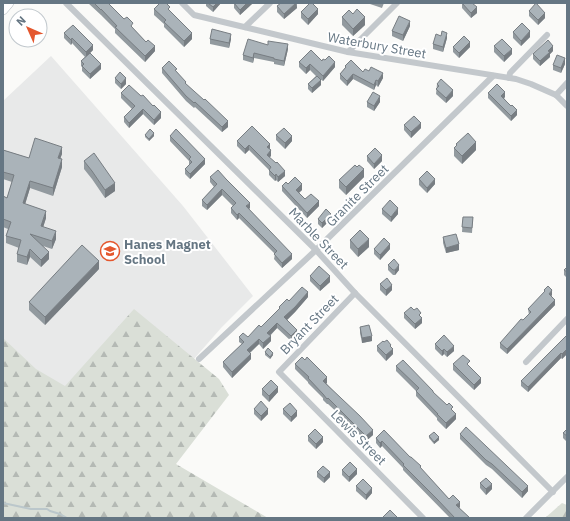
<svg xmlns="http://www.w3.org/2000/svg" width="570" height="521" viewBox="0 0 570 521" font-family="'IBM Plex Sans',sans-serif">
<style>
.built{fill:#e8e9e9}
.forest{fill:url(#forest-firs)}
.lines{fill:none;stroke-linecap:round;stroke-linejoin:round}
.stream{stroke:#bbc7cb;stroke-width:2}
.secondary-casing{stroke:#b3babf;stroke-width:10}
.street{stroke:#c3c8cc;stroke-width:6}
.secondary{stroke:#fff;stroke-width:9}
.wall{fill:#929a9f}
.shaded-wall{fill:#777d82}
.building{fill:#aab3b9;stroke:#777d82}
.labels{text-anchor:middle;stroke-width:4;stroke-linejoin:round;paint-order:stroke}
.street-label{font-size:13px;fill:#657683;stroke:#fff}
.poi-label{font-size:13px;font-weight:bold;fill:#657683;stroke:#fff;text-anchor:start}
</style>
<defs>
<pattern id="forest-firs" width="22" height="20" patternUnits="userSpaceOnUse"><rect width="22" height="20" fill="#dadfd7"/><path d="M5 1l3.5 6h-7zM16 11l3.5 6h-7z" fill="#b4b9b4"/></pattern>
</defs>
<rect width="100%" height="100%" fill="#fafaf8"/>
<polygon class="built" points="51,56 183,206 253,296 221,328 109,456 3,363 3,101"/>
<g class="forest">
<polygon points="134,309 219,379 229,395 176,464 268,518 3,518 3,338 36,369 65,386"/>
<polygon points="562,503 567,505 567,518 545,518"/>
</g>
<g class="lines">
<polyline class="stream" points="3,503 31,509 47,509 50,511 60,514 67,518"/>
<defs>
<polyline id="secondary" points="3,10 9,3"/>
</defs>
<use href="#secondary" class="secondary-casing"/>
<g class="street">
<polyline points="66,3 316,250 355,293 553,492"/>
<polyline points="182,3 194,15 348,52 516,79 531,84 556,95 567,106"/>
<polyline points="245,27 270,3"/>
<polyline points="348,52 397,3"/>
<polyline points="509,78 510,73 547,35"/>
<polyline points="556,95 567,83"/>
<polyline points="355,293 279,372 423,518"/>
<polyline points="199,359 316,250 493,76"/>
<polyline points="526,362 567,319"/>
<polyline points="526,518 567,477"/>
</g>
<use href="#secondary" class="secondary"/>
</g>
<g class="wall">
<polygon points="88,3 108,3 155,51 145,62 115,33 115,29 101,15"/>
<polygon points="206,3 221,3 213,12 206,6"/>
<polygon points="234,3 253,3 240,15 234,8"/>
<polygon points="297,3 297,8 284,19 277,12 277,6"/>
<polygon points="367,3 384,3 382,8"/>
<polygon points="462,3 477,13 471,18 462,8"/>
<polygon points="154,9 170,12 192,39 184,47 164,27 164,24 154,15"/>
<polygon points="529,11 545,18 538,25 529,16"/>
<polygon points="301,12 318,14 308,25 301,18"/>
<polygon points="353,14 365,25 353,36 342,25 342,17"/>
<polygon points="410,26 403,41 392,36 392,31"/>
<polygon points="513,32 530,37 521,46 513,38"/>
<polygon points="64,33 93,50 90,53 101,69 90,79 82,71 82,67 81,66 81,61 85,57 72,43 71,45 64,38"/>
<polygon points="441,36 447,38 443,52 433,49 433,44"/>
<polygon points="210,39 231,39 229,48 210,44"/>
<polygon points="268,45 288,49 284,66 274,64 274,62 254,58 253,63 243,60 243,55"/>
<polygon points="494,46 512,54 504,62 494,52"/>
<polygon points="453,47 470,47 459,58 453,52"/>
<polygon points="553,51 550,54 550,57 540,66 533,59 533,54"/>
<polygon points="322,61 335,67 323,81 320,79 321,85 312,93 308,89 308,84 316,76 310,70 306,74 299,67 299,62"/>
<polygon points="565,64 561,73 553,70 553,65"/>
<polygon points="345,66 363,72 383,78 378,87 376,85 374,90 353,79 347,86 340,79 340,74 345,68"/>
<polygon points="162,68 177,72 186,84 228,127 222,132 195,107 194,108 186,101 162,73"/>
<polygon points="115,78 126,84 121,89 115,83"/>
<polygon points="437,84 453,96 446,103 436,94"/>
<polygon points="121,93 141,96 153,106 161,118 154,125 143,114 129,128 124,122 124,117 132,109 121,98"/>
<polygon points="488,93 505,97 504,98 517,115 511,121 488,98"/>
<polygon points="367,102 380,102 374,111 367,107"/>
<polygon points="404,125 421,128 411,138 404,130"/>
<polygon points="145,135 154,136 149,141 145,137"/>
<polygon points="276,135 292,141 285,149 276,140"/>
<polygon points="170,136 205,164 190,179 185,174 185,169 190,164 189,164 189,161 170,141"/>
<polygon points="237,141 270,149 271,156 269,157 285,176 278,182 276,180 275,181 269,175 269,170 249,150 245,154 237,146"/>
<polygon points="456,144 476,150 462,164 454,156 454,148 456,146"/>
<polygon points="3,150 29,158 62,154 60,158 62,167 53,196 30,188 25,204 46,218 43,227 56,239 52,249 43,246 49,259 41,267 30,257 27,265 17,262 17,254 19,248 6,243 6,236 8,229 3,227 3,196 7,198 12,182 3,179"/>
<polygon points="367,156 382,161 374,169 367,161"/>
<polygon points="84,161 115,191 105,198 92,179 84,169"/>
<polygon points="357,167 364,177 346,195 339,188 339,180"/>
<polygon points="210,177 250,208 249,209 292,259 282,268 274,259 275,254 239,218 237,220 231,213 231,208 233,206 222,195 207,210 202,206 202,200 214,187 210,182"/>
<polygon points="419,179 435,184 427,193 419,185"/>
<polygon points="282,186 302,190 299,193 305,199 319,206 307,218 282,191"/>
<polygon points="382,209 398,214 391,222 382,214"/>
<polygon points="463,217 473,217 472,233 462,232"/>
<polygon points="318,219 331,219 322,228 318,224"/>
<polygon points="443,237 459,250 446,253 443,243"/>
<polygon points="350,240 369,247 358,257 350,248"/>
<polygon points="374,249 390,249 380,260 374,254"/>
<polygon points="388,265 399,270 395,275 393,275 388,270"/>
<polygon points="567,267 567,278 564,275 564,270"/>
<polygon points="99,269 45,325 29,310 29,302"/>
<polygon points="310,276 330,282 320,291 310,281"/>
<polygon points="380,284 392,290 386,296 380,290"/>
<polygon points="544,290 552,295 551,296 555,305 507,354 500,348 500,343 529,315 528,309 544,293"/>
<polygon points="308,297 295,312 287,320 297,335 291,341 277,328 270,336 271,341 263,349 259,344 250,353 251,359 232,378 223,367 223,362 242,344 239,342 239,337 248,337 261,327 279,309 279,307 289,301"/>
<polygon points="404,313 421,317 422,323 415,329 404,318"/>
<polygon points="360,327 372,341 362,343 360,333"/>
<polygon points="567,335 567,354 562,359 561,358 528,392 521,386 521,381"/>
<polygon points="384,342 391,348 393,354 386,361 377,351 377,346"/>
<polygon points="435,344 454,351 447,357 444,354 442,356 435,349"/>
<polygon points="265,352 273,355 270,359 265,355"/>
<polygon points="295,364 327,383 326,383 373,435 366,441 342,417 328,404 327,404 323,400 323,398 308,383 308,382 295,369"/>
<polygon points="453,364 470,367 481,383 474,390 453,370"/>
<polygon points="396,366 433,393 453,411 456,419 446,429 437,420 437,418 416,396 416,391 396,371"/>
<polygon points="262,389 278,392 269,402 262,395"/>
<polygon points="254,409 268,414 261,421 254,414"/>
<polygon points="283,409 297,416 291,422 283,414"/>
<polygon points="567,429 567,442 563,438 563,433"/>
<polygon points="384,430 449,499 460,507 459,508 470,518 450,518 403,470 403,468 382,446 380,448 376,443 376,438"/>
<polygon points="460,434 528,491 522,498 492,469 486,465 460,439"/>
<polygon points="308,436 323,442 316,449 308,441"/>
<polygon points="429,436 439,440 434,444 429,438"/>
<polygon points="342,470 357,474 349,482 342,475"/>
<polygon points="317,472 330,477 324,483 317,477"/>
<polygon points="480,483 492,489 486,495 480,488"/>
<polygon points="356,486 372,493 366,500 356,491"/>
</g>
<g class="shaded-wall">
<polygon points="217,3 221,3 213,12 213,7"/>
<polygon points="247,3 253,3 240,15 240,10"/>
<polygon points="296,3 297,8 284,19 284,14"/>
<polygon points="477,7 477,13 471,18 471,13"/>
<polygon points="318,9 318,14 308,25 308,19"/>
<polygon points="545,13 545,18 538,25 538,20"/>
<polygon points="365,17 365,25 353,36 353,29"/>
<polygon points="410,21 410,26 403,41 403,35"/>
<polygon points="530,31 530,37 521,46 521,41"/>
<polygon points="192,33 192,39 184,47 184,41"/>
<polygon points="447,33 447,38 443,52 443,47"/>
<polygon points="231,34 231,39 229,48 229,43"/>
<polygon points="72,38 72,43 71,45 71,40"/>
<polygon points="470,42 470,47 459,58 459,53"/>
<polygon points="288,44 288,49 284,66 284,61"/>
<polygon points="93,45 93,50 86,57 86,52"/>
<polygon points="155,46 155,51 145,62 145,56"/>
<polygon points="553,46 553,51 550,54 550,57 540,66 540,61 548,51"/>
<polygon points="512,49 512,54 504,62 504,56"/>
<polygon points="254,53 254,58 253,63 253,58"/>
<polygon points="565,58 565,64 561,73 561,68"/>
<polygon points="335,62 335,67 323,81 323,76"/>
<polygon points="101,64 101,69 90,79 90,74"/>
<polygon points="310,64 310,70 306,74 306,68"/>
<polygon points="383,73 383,78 378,87 378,81"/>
<polygon points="353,74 353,79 347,86 347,81"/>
<polygon points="126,78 126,84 121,89 121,84"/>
<polygon points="321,80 321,85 312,93 312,88"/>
<polygon points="376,80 376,85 374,90 374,85"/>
<polygon points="453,90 453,96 446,103 446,98"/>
<polygon points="505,92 505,97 501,101 501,96"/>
<polygon points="380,96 380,102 374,111 374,106"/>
<polygon points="143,109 143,114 129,128 129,123"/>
<polygon points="517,110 517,115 511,121 511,116"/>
<polygon points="161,112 161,118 154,125 154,120"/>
<polygon points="228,121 228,127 222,132 222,127"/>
<polygon points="421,123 421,128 411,138 411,132"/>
<polygon points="154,133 154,136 149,141 149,139"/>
<polygon points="292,136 292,141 285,149 285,143"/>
<polygon points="476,142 476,150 462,164 462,156"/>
<polygon points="270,144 270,149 267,152 267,147"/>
<polygon points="249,145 249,150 245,154 245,149"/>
<polygon points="62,147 62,154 58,165 58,158"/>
<polygon points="271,150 271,156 267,160 267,155"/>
<polygon points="382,155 382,161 374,169 374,164"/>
<polygon points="62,159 62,167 53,196 53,188"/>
<polygon points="205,159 205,164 190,179 190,174"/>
<polygon points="364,169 364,177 346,195 346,187"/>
<polygon points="285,171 285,176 278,182 278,177"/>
<polygon points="276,174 276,180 275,181 275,176"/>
<polygon points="435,179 435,184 427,193 427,188"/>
<polygon points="30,181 30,188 23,211 23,203"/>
<polygon points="115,183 115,191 105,198 105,190"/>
<polygon points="302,184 302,190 296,195 296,190"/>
<polygon points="222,189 222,195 207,210 207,205"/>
<polygon points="319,201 319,206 307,218 307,213"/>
<polygon points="250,203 250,208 246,211 246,206"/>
<polygon points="398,208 398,214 391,222 391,217"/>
<polygon points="46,211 46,218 41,234 41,226"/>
<polygon points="239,213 239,218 237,220 237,215"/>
<polygon points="331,214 331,219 322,228 322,223"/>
<polygon points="56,231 56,239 52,249 52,241"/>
<polygon points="369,239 369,247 358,257 358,249"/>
<polygon points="390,244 390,249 380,260 380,255"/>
<polygon points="459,244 459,250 446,253 446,248"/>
<polygon points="30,249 30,257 27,265 27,257"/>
<polygon points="49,252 49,259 41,267 41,260"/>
<polygon points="292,254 292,259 282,268 282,263"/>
<polygon points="99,261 99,269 45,325 45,317"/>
<polygon points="399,265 399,270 395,275 395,270"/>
<polygon points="330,276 330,282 320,291 320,286"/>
<polygon points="392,285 392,290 386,296 386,290"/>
<polygon points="552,290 552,295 549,299 549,294"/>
<polygon points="308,292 308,297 295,312 284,323 284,317"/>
<polygon points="555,300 555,305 507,354 507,349"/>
<polygon points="422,318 422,323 415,329 415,324"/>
<polygon points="277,323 277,328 267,338 267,333"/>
<polygon points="297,330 297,335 291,341 291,336"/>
<polygon points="271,336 271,341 263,349 263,343"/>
<polygon points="372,336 372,341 362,343 362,338"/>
<polygon points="259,339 259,344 247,355 247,350"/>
<polygon points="454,346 454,351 447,357 447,352"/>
<polygon points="393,349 393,354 386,361 386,355"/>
<polygon points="444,349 444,354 442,356 442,351"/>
<polygon points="567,349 567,354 562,359 562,354"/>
<polygon points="273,353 273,355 270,359 270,357"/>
<polygon points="561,353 561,358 528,392 528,387"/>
<polygon points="251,354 251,359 232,378 232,372"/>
<polygon points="327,377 327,383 323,386 323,381"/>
<polygon points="481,378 481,383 474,390 474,385"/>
<polygon points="278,387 278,392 269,402 269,396"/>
<polygon points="268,409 268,414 261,421 261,416"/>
<polygon points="297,411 297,416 291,422 291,417"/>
<polygon points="456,414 456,419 446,429 446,423"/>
<polygon points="373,430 373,435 366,441 366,436"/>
<polygon points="323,437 323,442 316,449 316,444"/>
<polygon points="439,437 439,440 434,444 434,442"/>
<polygon points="382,441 382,446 380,448 380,443"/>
<polygon points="357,469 357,474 349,482 349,477"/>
<polygon points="330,472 330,477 324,483 324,478"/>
<polygon points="492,484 492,489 486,495 486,489"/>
<polygon points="528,486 528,491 522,498 522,492"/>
<polygon points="372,488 372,493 366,500 366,495"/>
<polygon points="460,502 460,507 456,511 456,505"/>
</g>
<g class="building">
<polygon points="94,3 108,3 124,19 127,17 133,23 131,26 146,42 148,40 155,46 145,56 115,27 117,26 101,9 101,10"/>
<polygon points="160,3 166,3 170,7 168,9 192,33 184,41 164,22 166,20 154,9"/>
<polygon points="208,3 217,3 213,7"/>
<polygon points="234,3 247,3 240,10"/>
<polygon points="281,3 296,3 284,14 277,6"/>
<polygon points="310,3 312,3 318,9 308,19 301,12"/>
<polygon points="462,3 472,3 477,7 471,13"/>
<polygon points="536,3 545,13 538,20 529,11"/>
<polygon points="357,9 365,17 353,29 342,17 349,10 353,14"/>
<polygon points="399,16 410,21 403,35 392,31"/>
<polygon points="522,23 530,31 521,41 513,32"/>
<polygon points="73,25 93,45 86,52 72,38 71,40 64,33"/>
<polygon points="212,29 231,34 229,43 210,39"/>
<polygon points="442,31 447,33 443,47 433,44 436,34 441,36"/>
<polygon points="464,36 470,42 459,53 453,47"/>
<polygon points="248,39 268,45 268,41 288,44 284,61 274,59 274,58 254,53 253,58 243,55"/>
<polygon points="502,39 512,49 504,56 494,46"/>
<polygon points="548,40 553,46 548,51 550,52 540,61 533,54"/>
<polygon points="311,50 322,61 323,59 325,60 329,56 335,62 323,76 310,64 306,68 299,62"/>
<polygon points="90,53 101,64 90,74 82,66 84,64 81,61"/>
<polygon points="557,55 565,58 561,68 553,65"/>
<polygon points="351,60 363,72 365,69 369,71 371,67 383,73 378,81 376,80 374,85 353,74 347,81 340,74 346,67 345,66"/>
<polygon points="169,61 177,69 175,70 186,82 185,83 204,100 205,99 228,121 222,127 195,102 194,103 186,96 162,68"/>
<polygon points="120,72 126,78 121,84 115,78"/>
<polygon points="317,76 321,80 312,88 308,84"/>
<polygon points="441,79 453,90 446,98 436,89 439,86 437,84"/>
<polygon points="497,84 505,92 501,96 511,106 512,105 517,110 511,116 488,93"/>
<polygon points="129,85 141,96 143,95 153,106 154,105 161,112 154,120 143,109 129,123 124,117 135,106 121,93"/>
<polygon points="373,92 380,96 374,106 367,102"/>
<polygon points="414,116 421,123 411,132 404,125"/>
<polygon points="252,126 270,144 267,147 271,150 267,155 276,163 277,162 285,171 278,177 276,174 275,176 269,170 271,167 249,145 245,149 237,141"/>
<polygon points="284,128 292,136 285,143 276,135"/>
<polygon points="150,129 154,133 149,139 145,135"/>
<polygon points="176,129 205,159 190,174 185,169 192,162 189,159 191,157 170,136"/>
<polygon points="468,133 476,142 462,156 454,148 457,145 456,144"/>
<polygon points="35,138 62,147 58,158 62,159 53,188 30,181 23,203 46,211 41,226 56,231 52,241 30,234 49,252 41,260 30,249 27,257 17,254 21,240 6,236 11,222 3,219 3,196 7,198 14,175 3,172 3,150 29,158"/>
<polygon points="375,148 382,155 374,164 367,156"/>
<polygon points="94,153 115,183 105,190 92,171 84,161"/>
<polygon points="355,165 357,167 359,165 364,169 346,187 339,180"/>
<polygon points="218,170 226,179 250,203 246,206 292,254 282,263 274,254 277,251 239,213 237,215 231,208 236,203 222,189 207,205 202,200 217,184 210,177"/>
<polygon points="427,171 435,179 427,188 419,179"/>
<polygon points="295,177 302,184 296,190 305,199 311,194 319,201 307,213 282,186 286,182 288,184"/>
<polygon points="390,200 398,208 391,217 382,209"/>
<polygon points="326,209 331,214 322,223 318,219"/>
<polygon points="463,217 473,217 472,228 462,227"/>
<polygon points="360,230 369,239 358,249 350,240"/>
<polygon points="456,234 459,244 446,248 443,237"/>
<polygon points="384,238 390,244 380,255 374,249"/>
<polygon points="82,245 99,261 45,317 29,302"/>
<polygon points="394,259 399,265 395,270 393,270 388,265"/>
<polygon points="319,266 330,276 320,286 310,276"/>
<polygon points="567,267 567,272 564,270"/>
<polygon points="387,278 392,285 386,290 380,284"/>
<polygon points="548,286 552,290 549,294 555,300 507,349 500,343 521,319 523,320 531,312 528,309 545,291 544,290"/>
<polygon points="302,287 308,292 295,307 284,317 297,330 291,336 277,323 267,333 271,336 263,343 259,339 247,350 251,354 232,372 223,362 244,342 239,337 243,333 248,337 259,325 261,327 280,308 279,307 287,299 289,301"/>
<polygon points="411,307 414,310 417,308 421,313 419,315 422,318 415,324 404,313"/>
<polygon points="369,325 372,336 362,338 360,327"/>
<polygon points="444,335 454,346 447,352 444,349 442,351 435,344"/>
<polygon points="567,335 567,349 562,354 561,353 528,387 521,381"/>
<polygon points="387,340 391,345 390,346 393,349 386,355 377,346 383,341 384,342"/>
<polygon points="268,348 273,353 270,357 265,352"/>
<polygon points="463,355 470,361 467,364 481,378 474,385 453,364"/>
<polygon points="302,357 305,360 307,357 327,377 323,381 360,416 373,430 366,436 328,398 327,399 323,394 308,378 309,377 295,364"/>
<polygon points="403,360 433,391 433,392 447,405 449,403 453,407 451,409 456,414 446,423 437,414 438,414 416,391 419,388 396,366"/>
<polygon points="271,380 278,387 269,396 262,389"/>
<polygon points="261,401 268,409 261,416 254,409"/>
<polygon points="290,403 297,411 291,417 283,409"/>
<polygon points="466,427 528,486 522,492 492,464 486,460 460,434"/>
<polygon points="315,429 323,437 316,444 308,436"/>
<polygon points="567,429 567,436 563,433"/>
<polygon points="384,430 410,457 411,457 421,466 420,467 449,499 453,495 460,502 456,505 470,518 455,518 437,499 403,465 404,464 382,441 380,443 376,438"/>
<polygon points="434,432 439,437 434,442 429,436"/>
<polygon points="350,462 357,469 349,477 342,470"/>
<polygon points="323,466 330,472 324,478 317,472"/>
<polygon points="486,478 492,484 486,489 480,483"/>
<polygon points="363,479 372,488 366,495 356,486"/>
<polygon points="390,510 398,518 385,518 383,517"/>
</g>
<defs>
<symbol id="school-ring" viewBox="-11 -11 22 22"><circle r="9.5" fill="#fff" stroke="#e4572e" stroke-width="1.5"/><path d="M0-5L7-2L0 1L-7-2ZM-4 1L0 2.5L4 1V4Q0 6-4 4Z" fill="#e4572e"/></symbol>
</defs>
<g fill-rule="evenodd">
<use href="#school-ring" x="99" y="240" width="22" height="22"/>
</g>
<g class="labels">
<g class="street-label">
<text transform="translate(377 45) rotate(10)" y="5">Waterbury Street</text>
<text transform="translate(357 195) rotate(-45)" y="5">Granite Street</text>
<text transform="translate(319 238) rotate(46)" y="5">Marble Street</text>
<text transform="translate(309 324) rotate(-46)" y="5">Bryant Street</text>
<text transform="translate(359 437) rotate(45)" y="5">Lewis Street</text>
</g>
<g class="poi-label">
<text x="124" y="249">Hanes Magnet<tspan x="124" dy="15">School</tspan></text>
</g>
</g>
<rect width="570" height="521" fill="none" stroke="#657683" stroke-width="8"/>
<g transform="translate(28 28) rotate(315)"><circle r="19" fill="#ffffff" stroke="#c1c8cd"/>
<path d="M0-3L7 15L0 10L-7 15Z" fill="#e4572e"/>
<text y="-6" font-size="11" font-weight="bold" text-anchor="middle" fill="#657683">N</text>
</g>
</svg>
